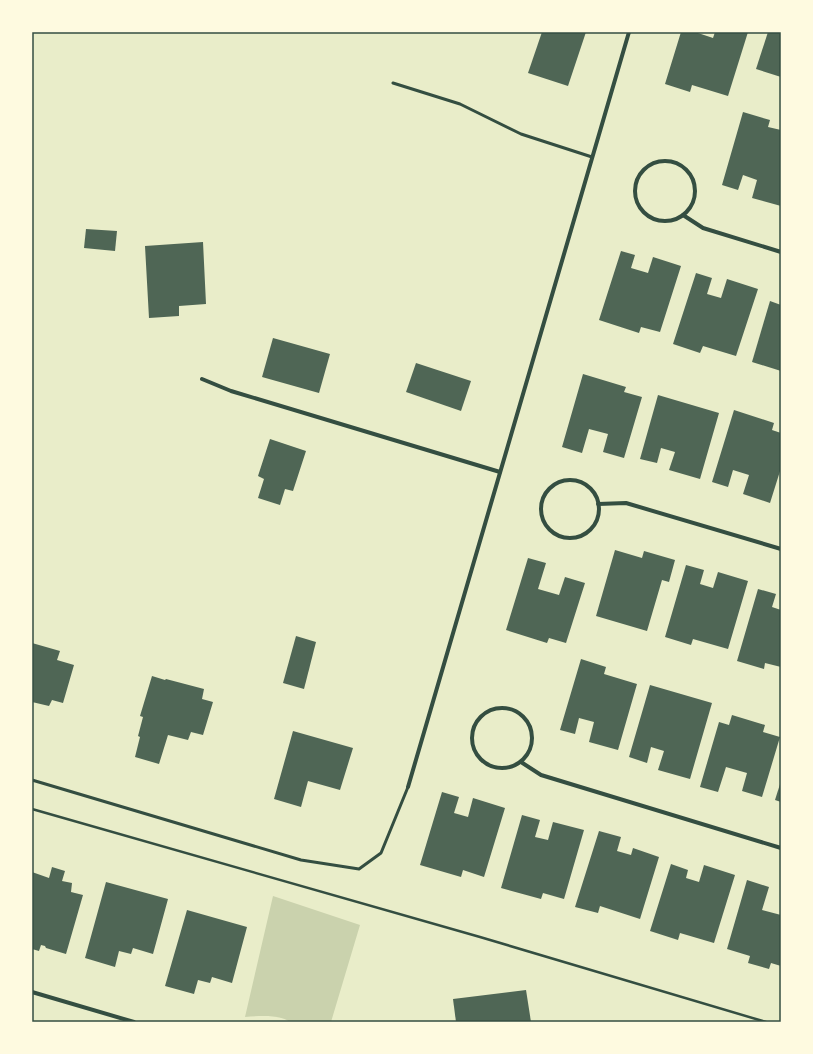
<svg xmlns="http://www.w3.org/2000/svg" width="813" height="1054" viewBox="0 0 813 1054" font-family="'Alegreya Sans',sans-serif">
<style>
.green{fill:#cad2ad}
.building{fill:#4f6655}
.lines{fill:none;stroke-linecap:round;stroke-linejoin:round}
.path{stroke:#344e41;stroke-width:2.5}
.service{stroke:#344e41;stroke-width:3}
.minor{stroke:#344e41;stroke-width:4}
.neatline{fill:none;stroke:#344e41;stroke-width:1.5}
</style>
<rect width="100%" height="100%" fill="#e9edc9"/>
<path class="green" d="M273 896 360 925 331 1022H290C279 1014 258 1016 245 1017Z"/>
<g class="building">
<polygon points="542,32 586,32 568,86 528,73"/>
<polygon points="681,32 698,32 698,33 713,38 715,32 748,32 728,96 692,85 690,92 665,84"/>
<polygon points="768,32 781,32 781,77 756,69"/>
<polygon points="743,112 770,120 768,127 781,130 781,206 752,198 757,180 743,175 738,190 722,185"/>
<polygon points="86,229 117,231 115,251 84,248"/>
<polygon points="203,242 206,304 179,306 179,316 149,318 145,246"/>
<polygon points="621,251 635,255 631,268 648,273 653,257 681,266 660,332 641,327 639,333 599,320"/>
<polygon points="696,273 712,278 707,294 721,298 727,279 758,289 736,356 703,346 700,353 673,344"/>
<polygon points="770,301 781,305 781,371 752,362"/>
<polygon points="273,338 330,354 319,393 262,377"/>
<polygon points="416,363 471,381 461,411 406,392"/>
<polygon points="583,374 626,387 624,392 642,397 624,458 603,452 608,434 589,429 582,453 562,447"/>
<polygon points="658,395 719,413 700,479 669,470 675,452 661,448 657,463 640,459"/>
<polygon points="734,410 774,423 772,430 781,433 781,468 770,503 743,494 749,475 733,470 728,487 712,482"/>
<polygon points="270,439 306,451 293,491 285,489 280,505 258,498 264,479 258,476"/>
<polygon points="615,550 642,558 644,551 675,560 669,582 662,580 647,631 596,616"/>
<polygon points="528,558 546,563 538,589 559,595 565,577 585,583 566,643 549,638 547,643 506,630"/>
<polygon points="686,565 704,570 700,584 713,588 718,572 748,581 728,649 693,639 691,645 665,637"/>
<polygon points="758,589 776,594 772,607 781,610 781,667 765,663 764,669 737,661"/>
<polygon points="296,636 316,642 304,689 283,683"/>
<polygon points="32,643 60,651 57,660 74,665 63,703 52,700 49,706 32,702"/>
<polygon points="581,659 606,667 604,674 637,684 618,750 589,742 594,722 579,718 575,734 560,730"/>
<polygon points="152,676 165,680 166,679 204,689 202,699 213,702 203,735 191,732 188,740 168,735 159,764 135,757 140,737 138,736 143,717 140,716"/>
<polygon points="650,685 712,703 690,779 658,770 664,751 651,747 647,763 629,757"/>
<polygon points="732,715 765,725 763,732 780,737 762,797 742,791 747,773 726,767 718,792 700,787 719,722 729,725"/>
<polygon points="293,731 353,748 340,790 308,781 301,807 274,799"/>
<polygon points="781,781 781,802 775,800"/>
<polygon points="442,792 459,797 454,813 468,817 473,798 505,808 484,877 463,870 461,877 420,865"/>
<polygon points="522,815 540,820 535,837 548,840 553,822 584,830 564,899 543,893 541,899 501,888"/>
<polygon points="599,831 621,837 617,851 631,855 633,848 659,857 640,919 600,906 598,913 575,907"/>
<polygon points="671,864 688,870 686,878 699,882 704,865 735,875 714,943 680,933 678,940 650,931"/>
<polygon points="52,867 65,871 62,881 72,883 71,892 83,895 66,954 46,948 45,946 41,945 39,951 32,949 32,872 49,878"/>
<polygon points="747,880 769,887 762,910 781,915 781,966 771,963 769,969 748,963 750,956 727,949"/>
<polygon points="106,882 168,899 153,954 133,948 131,954 119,951 115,967 85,958"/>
<polygon points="187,910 247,927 232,983 212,977 210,983 198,980 194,994 165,986"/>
<polygon points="526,990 531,1022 456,1022 453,999"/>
</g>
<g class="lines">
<polyline class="path" points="32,809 480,937 766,1022"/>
<g class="service">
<polyline points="393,83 460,104 521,134 592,157"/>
<polyline points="32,780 301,860 359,869 381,853 408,787"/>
</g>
<g class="minor">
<circle cx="665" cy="191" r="30"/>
<polyline points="683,215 703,228 781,252"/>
<polyline points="202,379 231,391 500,472"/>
<circle cx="570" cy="509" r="29"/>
<polyline points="598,504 626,503 781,549"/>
<circle cx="502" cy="738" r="30"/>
<polyline points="521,762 541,775 781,848"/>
<polyline points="408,787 629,32"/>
<polyline points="32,992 134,1022"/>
</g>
</g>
<rect width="813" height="1054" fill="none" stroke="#fefae0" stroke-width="66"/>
<rect x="33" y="33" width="747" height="988" class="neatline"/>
</svg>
